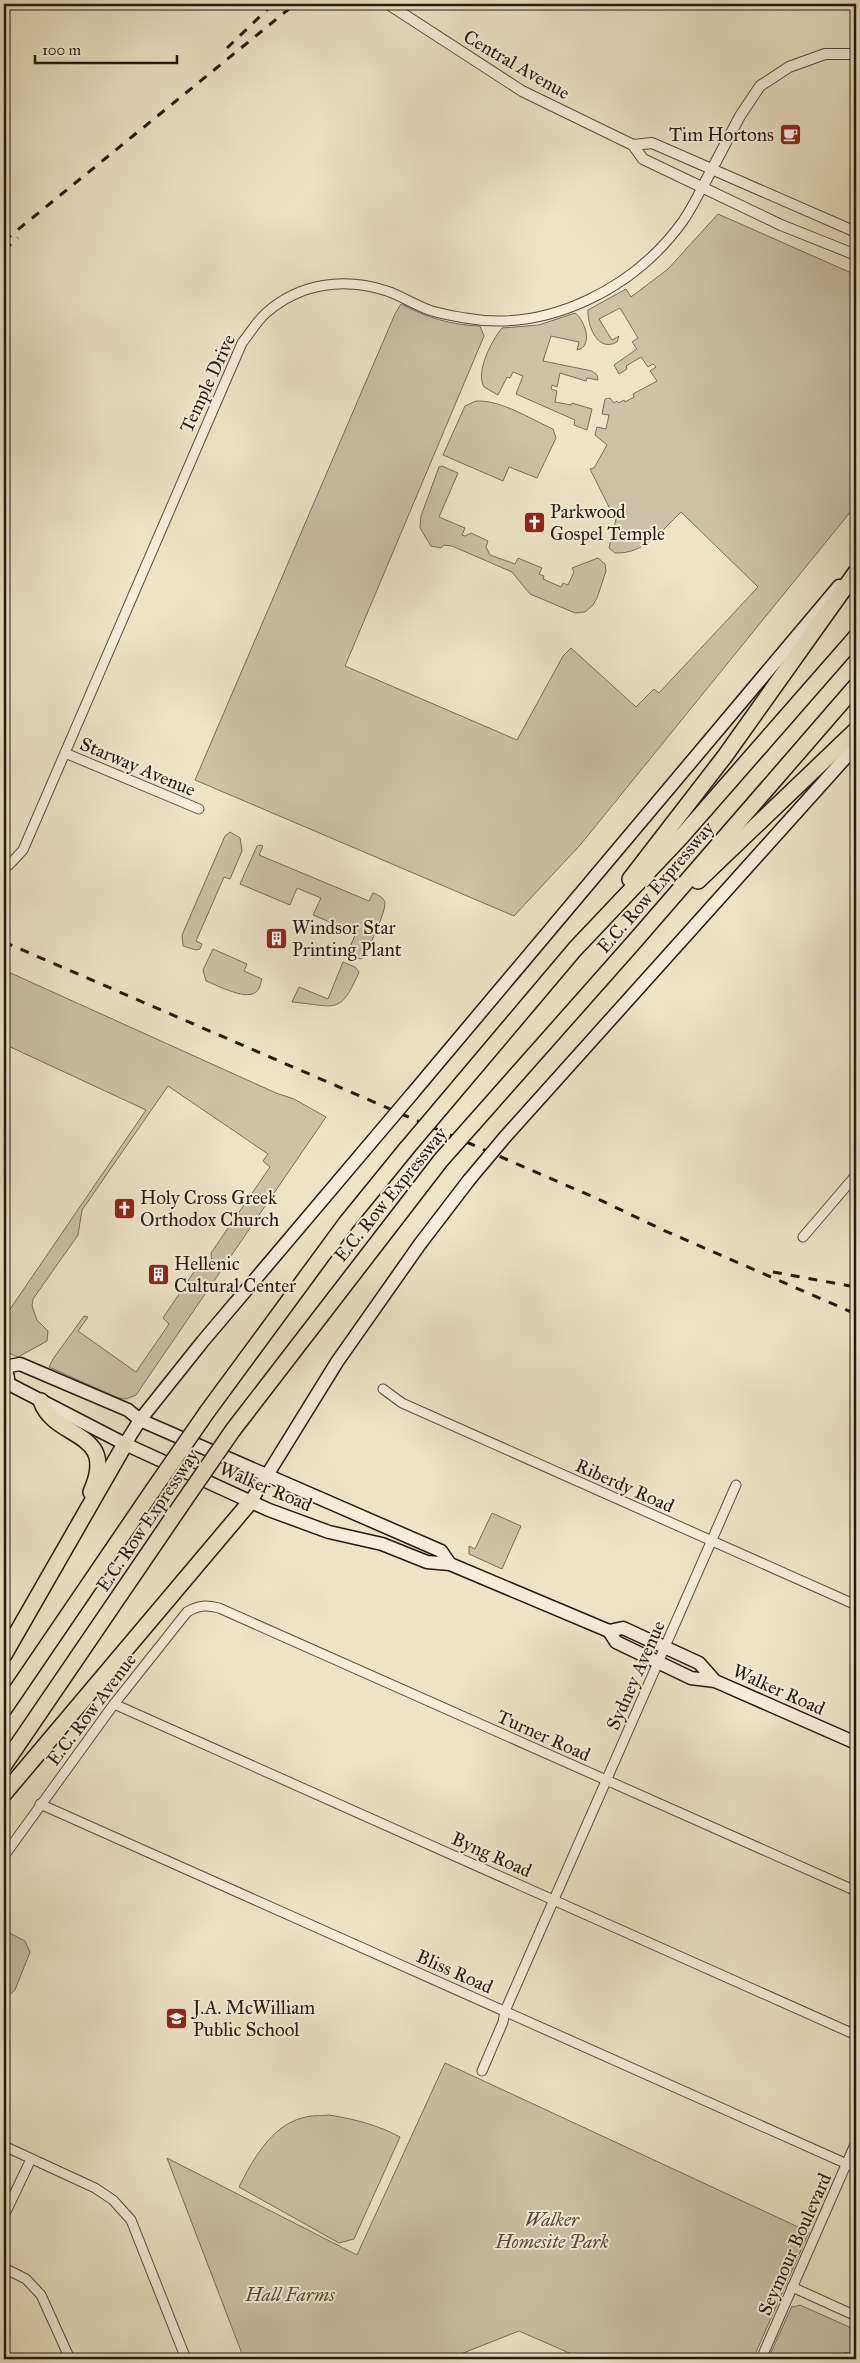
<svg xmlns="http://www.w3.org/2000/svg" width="860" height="2363" viewBox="0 0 860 2363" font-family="'IM FELL Great Primer',serif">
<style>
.green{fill:#cac1a6;stroke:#766d5c}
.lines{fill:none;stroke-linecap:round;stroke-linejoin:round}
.minor-casing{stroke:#554c3e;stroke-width:11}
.tertiary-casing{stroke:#554c3e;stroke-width:12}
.secondary-casing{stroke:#231911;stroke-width:15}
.motorway-casing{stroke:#231911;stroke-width:18}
.minor{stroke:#f3edd9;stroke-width:9}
.tertiary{stroke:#f3edd9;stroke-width:10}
.secondary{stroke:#f3edd9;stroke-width:12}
.motorway{stroke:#ece4c5;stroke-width:15}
.rail{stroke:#231911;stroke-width:3;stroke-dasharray:9 9;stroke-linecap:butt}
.secondary-bridge-casing{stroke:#231911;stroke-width:15;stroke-linecap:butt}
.motorway-bridge-casing{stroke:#231911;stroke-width:18;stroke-linecap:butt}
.secondary-bridge{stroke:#f3edd9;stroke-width:12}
.motorway-bridge{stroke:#ece4c5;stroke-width:15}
.labels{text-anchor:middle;stroke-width:4;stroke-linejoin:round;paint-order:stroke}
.street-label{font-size:19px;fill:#231911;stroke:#f3edd9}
.poi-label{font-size:19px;fill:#231911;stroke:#f3edd9;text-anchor:start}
.park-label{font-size:19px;font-style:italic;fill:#554b3e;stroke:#f3edd9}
</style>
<rect width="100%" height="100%" fill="#ece4c5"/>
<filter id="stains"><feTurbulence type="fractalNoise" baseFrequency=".004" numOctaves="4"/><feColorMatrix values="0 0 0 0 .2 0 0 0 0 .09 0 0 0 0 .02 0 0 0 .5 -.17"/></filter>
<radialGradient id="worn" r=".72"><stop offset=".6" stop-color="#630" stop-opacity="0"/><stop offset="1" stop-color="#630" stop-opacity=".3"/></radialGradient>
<g class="green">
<path d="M718 214 856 275V505L581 844 514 916 195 780 395 314 401 304C428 318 451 325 480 326L484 336 345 666 517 740 563 656 571 648 636 707 654 689 659 693 758 587 681 512C661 531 645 554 615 553L609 548 618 511 609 507 590 469 594 468 607 445 595 435 597 427 606 429 609 415 602 414 605 399 610 398 614 403 617 401 619 403 624 400 625 402 634 397 633 394 657 381 650 371 656 367 653 364 648 367 641 357 626 366 627 369 619 374 614 365 637 349 632 342 638 338 620 308 599 319 612 340 619 336 617 342C598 353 587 326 588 310L626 289 631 297 668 269Z"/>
<path d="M575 313C585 320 594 347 577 350L579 342 551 336 543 361 592 371 597 375 598 380 587 378 586 381 560 373 557 387 552 385 551 389 557 391 555 402 571 405 572 403 592 409 587 430 574 425 575 420 516 394 523 376 513 372 510 378 507 377 498 395 484 387C475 372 492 340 502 328L539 325Z"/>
<path d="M476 401C502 400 530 419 553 429L556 438 537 478 509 467 503 481 443 455 465 406Z"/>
<polygon points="442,466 458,473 439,517 465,528 462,535 465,536 471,533 488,541 486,547 490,555 515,564 518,558 542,568 539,574 544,576 543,579 561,587 563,583 568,585 574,572 572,568 598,558 605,564 606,571 597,598 593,605 585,612 575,613 530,594 512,572 452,546 444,545 441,548 431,546 420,528 421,516 439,467"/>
<polygon points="230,832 240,838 242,851 230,879 224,877 196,941 202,944 200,949 196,950 183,946 182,935 225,836"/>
<path d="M261 845 263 846 259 855 369 901 373 893C378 895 383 897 385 902 386 913 369 945 365 956L361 959 347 954 356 933 313 915 321 898 297 888 290 905 240 884 257 846Z"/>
<path d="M213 949 247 964 244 971 262 979C261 982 260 987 258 990 249 1003 217 985 206 981L203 970Z"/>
<path d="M343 962 355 967 359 972C340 1016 336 1006 292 1002L299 987 328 999Z"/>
<polygon points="4,970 276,1093 294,1099 326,1117 136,1395 126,1399 118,1398 49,1367 53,1359 84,1316 88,1317 78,1331 136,1372 169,1324 163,1318 198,1266 212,1263 211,1253 270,1167 263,1161 268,1154 168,1086 82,1210 78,1235 33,1299 32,1306 37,1320 48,1331 47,1341 18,1357 4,1351 4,1318 146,1110 4,1044"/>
<polygon points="492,1513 521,1526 502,1569 469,1554 469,1546 475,1549"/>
<polygon points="4,1930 25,1941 30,1952 15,1990 4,1999"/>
<polygon points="445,2063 809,2232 753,2359 583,2359 519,2331 448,2359 244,2359 167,2158 357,2255"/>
<path d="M329 2115C354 2119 378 2125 400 2137L354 2239 339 2243 239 2187C252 2161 271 2126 302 2118 311 2115 321 2116 329 2115Z"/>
<polygon points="800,2305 856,2330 856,2359 853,2359 851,2354 845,2352 844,2354 840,2353 837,2359 768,2359 792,2306 794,2307"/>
</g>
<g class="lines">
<defs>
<g id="minor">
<polyline points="65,753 199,809"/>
<path d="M9 865 23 850 242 343C250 333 257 321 266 313 300 283 344 277 387 291 402 296 416 306 432 311 442 314 454 316 465 318 548 333 635 288 683 221 690 211 696 199 702 188"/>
<polyline points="803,1237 856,1175"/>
<polyline points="383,1389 402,1403 856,1605"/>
<polyline points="114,1704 856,2035"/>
<polyline points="40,1804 856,2168"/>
<path d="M4 1856 114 1704 187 1612C199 1605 206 1605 219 1608L856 1891"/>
<polyline points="482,2071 503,2022 505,2011 736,1485"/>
<polyline points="4,2146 95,2188 113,2200 131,2220 186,2359"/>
<polyline points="4,2216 31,2159"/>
<polyline points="4,2268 26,2279 41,2295 70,2359"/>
<polyline points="792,2287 856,2316"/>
<polyline points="761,2359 856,2142"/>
</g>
<g id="tertiary">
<polyline points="388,4 522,91 633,145 643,159 781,225 856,255"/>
<polyline points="633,145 652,143 856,232"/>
<polyline points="702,188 740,116 760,86 789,67 825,54 856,54"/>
</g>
<g id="secondary">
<polyline points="412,1094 839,586"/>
<polyline points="505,1137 856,746"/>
<polyline points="4,1367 20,1364 128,1410 140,1420 441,1551 450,1564"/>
<polyline points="6,1368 9,1384 125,1444 269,1510 329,1532 382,1544 427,1562 450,1564 609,1631 623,1628 699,1663 715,1681"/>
<polyline points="125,1444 140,1420 203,1341 379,1133"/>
<polyline points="251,1501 337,1362 420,1244 469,1180"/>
<polyline points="609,1631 616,1642 691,1678 715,1681 856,1743"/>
</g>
<g id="motorway">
<polyline points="630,879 725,756 856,572"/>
<polyline points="698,881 856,730"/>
<polyline points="440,1109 575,949 682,836 856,637"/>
<polyline points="473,1124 634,942 856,686"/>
<path d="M41 1401C55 1441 119 1429 91 1492"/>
<polyline points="207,1412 346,1223 407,1148"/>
<polyline points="233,1430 441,1160"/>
<polyline points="4,1655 125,1444"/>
<polyline points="4,1709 153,1490"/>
<polyline points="4,1765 184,1501"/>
<polyline points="4,1794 251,1501"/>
</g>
</defs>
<use href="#minor" class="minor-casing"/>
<use href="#tertiary" class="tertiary-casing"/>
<use href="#secondary" class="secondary-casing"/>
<use href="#motorway" class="motorway-casing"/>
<use href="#minor" class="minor"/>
<use href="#tertiary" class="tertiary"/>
<use href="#secondary" class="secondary"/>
<use href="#motorway" class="motorway"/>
<g class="rail">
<polyline points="227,48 273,4"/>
<polyline points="4,241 295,4"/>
<polyline points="4,250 18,238"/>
<polyline points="4,942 598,1199 663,1230 856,1314"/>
<polyline points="773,1272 856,1287"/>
</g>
<defs>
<g id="secondary-bridge">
<polyline points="379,1133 412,1094"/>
<polyline points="469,1180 505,1137"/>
</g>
<g id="motorway-bridge">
<polyline points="407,1148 440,1109"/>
<polyline points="441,1160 473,1124"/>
<polyline points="153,1490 207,1412"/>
<polyline points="184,1501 233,1430"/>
</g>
</defs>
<use href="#secondary-bridge" class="secondary-bridge-casing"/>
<use href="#motorway-bridge" class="motorway-bridge-casing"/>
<use href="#secondary-bridge" class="secondary-bridge"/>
<use href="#motorway-bridge" class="motorway-bridge"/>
</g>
<defs>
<symbol id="cafe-square" viewBox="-11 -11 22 22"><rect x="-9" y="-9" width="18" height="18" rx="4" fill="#8f2418" stroke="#f3edd9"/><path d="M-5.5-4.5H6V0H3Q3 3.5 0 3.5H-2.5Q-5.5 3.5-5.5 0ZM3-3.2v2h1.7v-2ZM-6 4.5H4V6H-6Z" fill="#fff"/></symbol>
<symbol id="church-square" viewBox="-11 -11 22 22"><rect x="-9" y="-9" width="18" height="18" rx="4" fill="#8f2418" stroke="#f3edd9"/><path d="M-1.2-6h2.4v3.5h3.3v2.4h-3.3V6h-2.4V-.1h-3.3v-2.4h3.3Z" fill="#fff"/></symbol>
<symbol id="building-square" viewBox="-11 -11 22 22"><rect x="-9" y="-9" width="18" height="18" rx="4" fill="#8f2418" stroke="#f3edd9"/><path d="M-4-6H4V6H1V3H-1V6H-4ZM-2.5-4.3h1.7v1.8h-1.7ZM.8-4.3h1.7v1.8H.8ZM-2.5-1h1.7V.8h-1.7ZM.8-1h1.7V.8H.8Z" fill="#fff"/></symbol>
<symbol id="school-square" viewBox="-11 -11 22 22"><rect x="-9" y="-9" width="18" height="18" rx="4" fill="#8f2418" stroke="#f3edd9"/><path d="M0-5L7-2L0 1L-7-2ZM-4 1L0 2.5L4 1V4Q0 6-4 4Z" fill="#fff"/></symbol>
</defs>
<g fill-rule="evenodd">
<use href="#cafe-square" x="778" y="122" width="25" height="25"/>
<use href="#church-square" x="522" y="510" width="25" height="25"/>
<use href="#building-square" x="264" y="926" width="25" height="25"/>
<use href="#church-square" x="112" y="1196" width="25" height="25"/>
<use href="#building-square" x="146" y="1262" width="25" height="25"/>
<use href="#school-square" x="164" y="2006" width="25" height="25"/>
</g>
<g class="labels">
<g class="street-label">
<text transform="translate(517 64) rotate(30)" y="7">Central Avenue</text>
<text transform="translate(207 383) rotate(-65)" y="7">Temple Drive</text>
<text transform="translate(138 766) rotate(23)" y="7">Starway Avenue</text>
<text transform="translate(655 887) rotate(-49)" y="7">E.C. Row Expressway</text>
<text transform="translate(390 1194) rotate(-51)" y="7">E.C. Row Expressway</text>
<text transform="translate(625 1485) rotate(24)" y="7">Riberdy Road</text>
<text transform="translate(266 1486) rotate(23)" y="7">Walker Road</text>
<text transform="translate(147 1520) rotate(-56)" y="7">E.C. Row Expressway</text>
<text transform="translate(635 1675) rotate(-66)" y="7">Sydney Avenue</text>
<text transform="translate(779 1689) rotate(24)" y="7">Walker Road</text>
<text transform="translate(91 1709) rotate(-53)" y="7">E.C. Row Avenue</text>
<text transform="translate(544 1735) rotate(24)" y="7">Turner Road</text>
<text transform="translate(492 1854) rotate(24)" y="7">Byng Road</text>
<text transform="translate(455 1971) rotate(24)" y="7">Bliss Road</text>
<text transform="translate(794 2244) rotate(-66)" y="7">Seymour Boulevard</text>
</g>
<g class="poi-label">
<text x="774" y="141" text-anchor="end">Tim Hortons</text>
<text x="550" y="518">Parkwood<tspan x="550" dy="22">Gospel Temple</tspan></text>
<text x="292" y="934">Windsor Star<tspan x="292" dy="22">Printing Plant</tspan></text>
<text x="140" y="1204">Holy Cross Greek<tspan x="140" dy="22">Orthodox Church</tspan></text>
<text x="174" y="1270">Hellenic<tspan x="174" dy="22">Cultural Center</tspan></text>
<text x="193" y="2014">J.A. McWilliam<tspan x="193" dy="22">Public School</tspan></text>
</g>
<g class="park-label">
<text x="552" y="2226">Walker<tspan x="552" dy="22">Homesite Park</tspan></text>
<text x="290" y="2301">Hall Farms</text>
</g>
</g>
<rect width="860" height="2363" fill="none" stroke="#ece4c5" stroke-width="20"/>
<rect x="5" y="5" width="850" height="2353" fill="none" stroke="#231911" stroke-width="2.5"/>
<rect x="10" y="10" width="840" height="2343" fill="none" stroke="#231911"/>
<path d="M35 55v8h142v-8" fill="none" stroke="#231911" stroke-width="2.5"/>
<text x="42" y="55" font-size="15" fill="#231911" stroke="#f3edd9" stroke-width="4" paint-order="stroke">100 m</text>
<rect width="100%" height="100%" filter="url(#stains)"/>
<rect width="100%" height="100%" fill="url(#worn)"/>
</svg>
